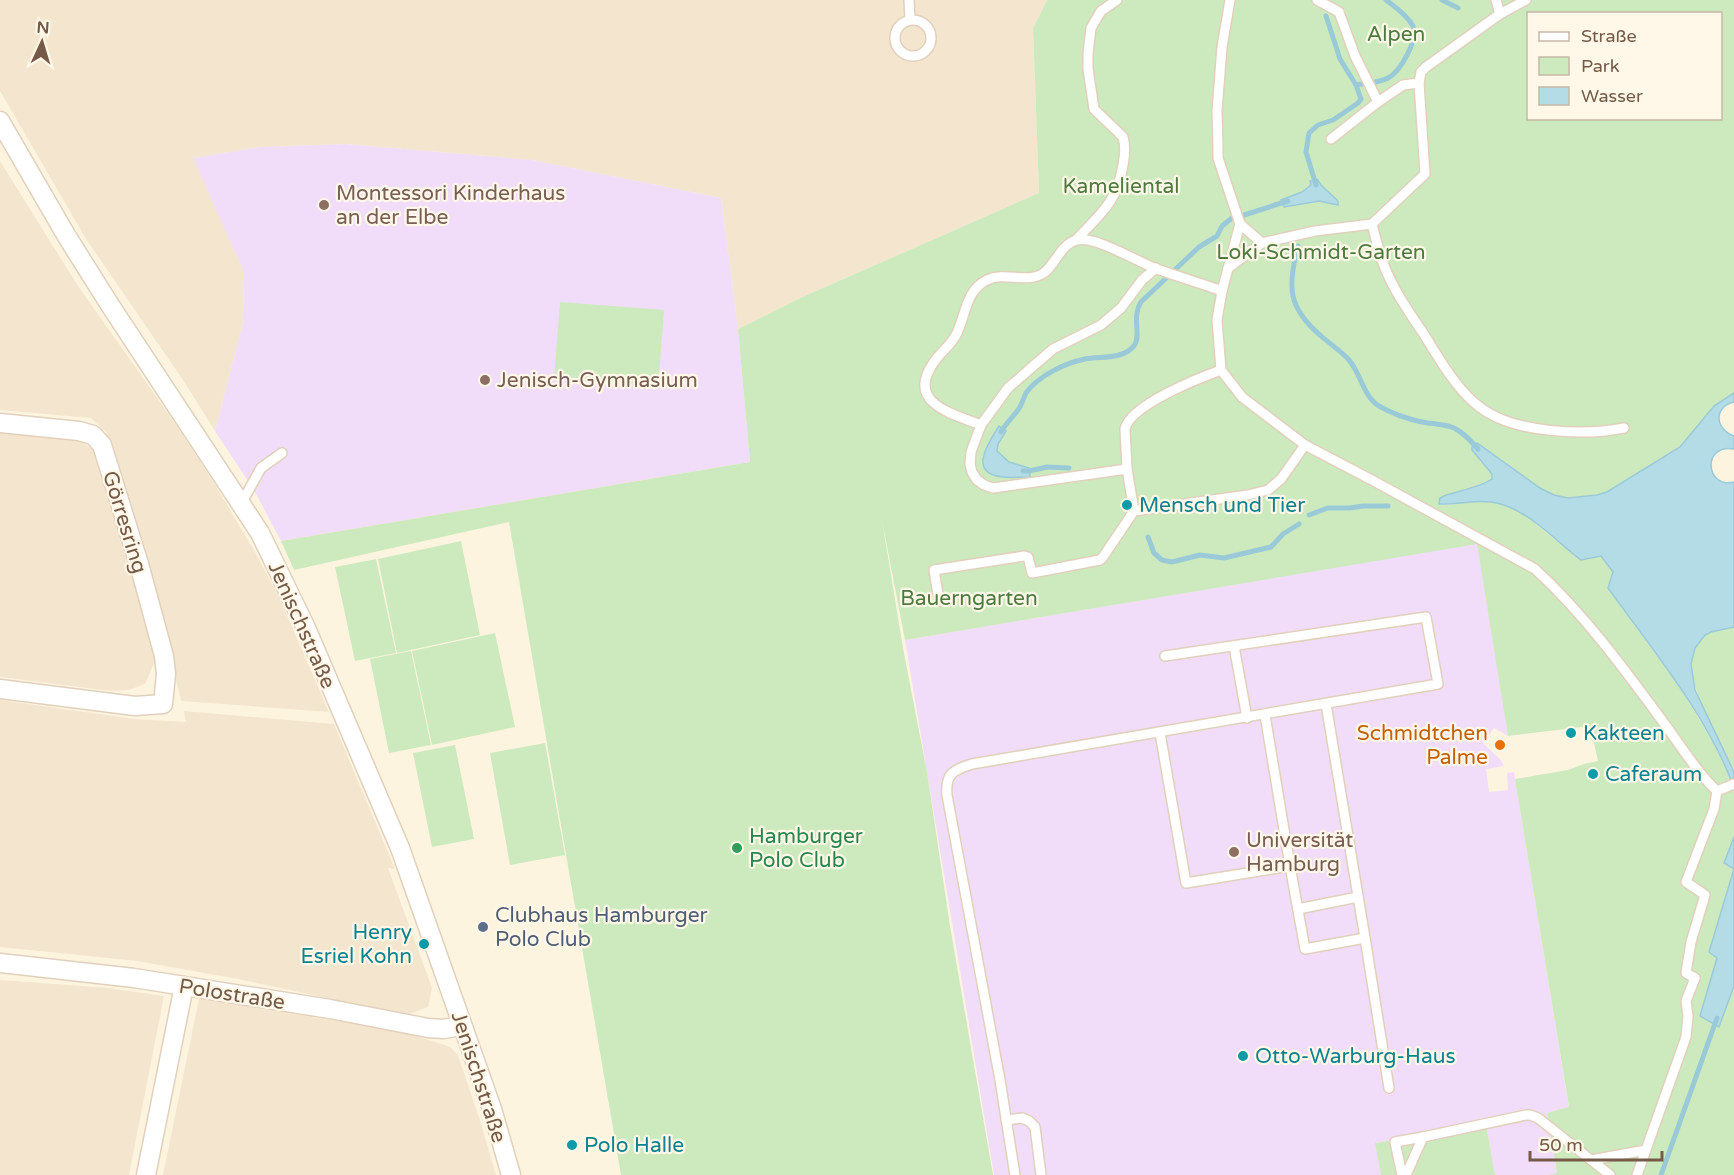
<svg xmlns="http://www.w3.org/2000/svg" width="1734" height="1175" viewBox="0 0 1734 1175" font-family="'Varela Round',sans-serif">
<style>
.residential{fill:#f4e6ce}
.education{fill:#f1ddf9}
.green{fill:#cdeabe;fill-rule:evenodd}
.water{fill:#b4dce6;stroke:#9acad8;stroke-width:1.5}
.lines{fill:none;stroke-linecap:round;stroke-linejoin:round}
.stream{stroke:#9acad8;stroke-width:5}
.lane-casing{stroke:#e1d0bc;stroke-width:12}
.street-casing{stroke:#e1d0bc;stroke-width:21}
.lane{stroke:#fff;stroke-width:9}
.street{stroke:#fff;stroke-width:18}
.education-dot{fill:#8d6e63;stroke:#fff7e7;stroke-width:2}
.culture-dot{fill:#0f9aa8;stroke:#fff7e7;stroke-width:2}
.food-dot{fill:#e8710a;stroke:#fff7e7;stroke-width:2}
.leisure-dot{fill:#2e9e5b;stroke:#fff7e7;stroke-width:2}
.service-dot{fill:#5c6f8a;stroke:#fff7e7;stroke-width:2}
.labels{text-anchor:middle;stroke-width:4.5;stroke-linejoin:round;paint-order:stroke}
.park-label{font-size:21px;fill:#4c7a3f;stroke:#fff7e7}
.education-label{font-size:21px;fill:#785e54;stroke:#fff7e7;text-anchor:start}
.culture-label{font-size:21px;fill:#0d838f;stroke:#fff7e7;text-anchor:start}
.street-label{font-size:21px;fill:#745a47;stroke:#fff7e7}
.food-label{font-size:21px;fill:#c56008;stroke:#fff7e7;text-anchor:end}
.leisure-label{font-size:21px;fill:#27864d;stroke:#fff7e7;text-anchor:start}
.service-label{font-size:21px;fill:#4e5e75;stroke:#fff7e7;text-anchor:start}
</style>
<rect width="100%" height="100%" fill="#fdf4e0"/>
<g class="residential">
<polygon points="0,0 1047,0 1033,28 1039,193 798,299 738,329 721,198 532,160 345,144 261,147 194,158 243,270 244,319 215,431 183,380 86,239 0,91"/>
<polygon points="0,161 78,286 175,423 214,483 255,552 280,599 329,712 181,701 146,555 106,432 91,418 0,410"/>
<polygon points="0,431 75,437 97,453 133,575 155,661 145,684 129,690 111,691 0,677"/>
<polygon points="0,700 135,719 186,722 184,711 334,724 395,869 388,868 432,988 428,1007 407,1015 238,979 137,961 0,947"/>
<polygon points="0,980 109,988 164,996 129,1175 0,1175"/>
<polygon points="199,999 399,1031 442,1044 450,1047 458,1055 479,1117 496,1175 163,1175"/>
</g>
<g class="education">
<polygon points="345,144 532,160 721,198 738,329 750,462 281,541 255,492 215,431 244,319 243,270 193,158 261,147"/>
<polygon points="1478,543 1508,736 1494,728 1483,743 1501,760 1504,766 1486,769 1489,792 1508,790 1507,773 1514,772 1569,1108 1547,1113 1557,1174 1549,1175 1495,1175 1486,1125 1376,1143 1381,1175 994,1175 905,640"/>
</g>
<g class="green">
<path d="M1047 0H1734V393L1714 406 1680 447 1607 492 1597 495 1568 498 1554 495 1540 488 1502 460 1477 443 1480 461 1492 474V479L1489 482 1440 498 1439 504 1448 505 1475 501 1493 502 1511 507 1526 516 1571 553 1601 556 1613 572 1608 589 1680 688 1713 742 1730 778 1734 788V837L1724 863 1734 869 1709 952 1717 958 1705 998 1720 1026 1734 986V1175H1549L1557 1173 1547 1113 1569 1107 1515 779 1568 770 1584 764 1598 761 1594 743 1582 727 1508 736 1477 544 905 640 882 520 903 648 927 772 950 926 993 1175H621L509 522 294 570 281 541 750 462 738 329 798 299 1039 193 1033 28ZM1528 14H1720V118H1528Z"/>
<polygon points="560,302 664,310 658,388 554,379"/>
<polygon points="461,541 480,635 397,653 378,559"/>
<polygon points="376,559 396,653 355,661 335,567"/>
<path d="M1734 627V772C1725 754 1716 736 1708 718 1697 693 1677 654 1707 634 1714 629 1726 629 1734 627Z"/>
<polygon points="495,633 515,727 432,745 412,651"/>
<polygon points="411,651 431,745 389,753 370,659"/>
<polygon points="545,743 565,855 510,865 490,753"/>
<polygon points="455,745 474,839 432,847 413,753"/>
<polygon points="1486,1125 1495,1175 1381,1175 1375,1143"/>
</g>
<g class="water">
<polygon points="1317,179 1321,185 1338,201 1338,205 1319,201 1284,207 1281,200 1302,192 1311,185 1310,181"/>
<path d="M1734 393V402C1713 407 1715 429 1734 436V449C1702 443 1705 489 1734 482V627L1711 632 1705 635 1695 648 1691 664 1695 690 1734 772V788C1709 718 1652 649 1608 588L1613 572 1601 556 1581 560C1554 540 1525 506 1491 502 1472 500 1457 505 1439 504L1440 498 1444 496C1458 491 1481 487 1492 479V474L1472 450V447L1477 443 1540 488 1554 495 1568 498 1597 495 1607 492 1680 447 1714 406Z"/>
<path d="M999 426 1006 431 998 444 997 451 1009 462 1029 468 1030 477C1021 477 1011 478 1002 477 967 473 989 442 999 426Z"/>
<polygon points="1734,837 1734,986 1719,1027 1700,1016 1717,958 1709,952 1734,869 1724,863"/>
</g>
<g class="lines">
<g class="stream">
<polyline points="1442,0 1458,8"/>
<path d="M1356 85C1366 83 1379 83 1388 78 1400 72 1419 39 1413 26 1407 15 1395 7 1386 0"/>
<polyline points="1316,185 1306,152 1309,133 1318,125 1333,120 1358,103 1361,99 1356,85 1340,59 1326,16"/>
<polyline points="1244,215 1288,201"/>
<path d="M1298 246C1287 287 1288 308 1321 336 1330 344 1341 351 1349 360 1361 374 1363 396 1379 406 1391 413 1408 419 1422 422 1432 424 1444 424 1454 428 1464 433 1471 441 1478 449"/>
<path d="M1001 432C1005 424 1013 417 1018 410 1022 405 1023 399 1026 393 1038 376 1065 363 1085 359 1101 356 1122 360 1134 346 1142 336 1131 318 1141 302L1199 247 1217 236 1222 226 1232 218"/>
<polyline points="1023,471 1029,471 1047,467 1069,468"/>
<polyline points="1309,515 1328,508 1350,508 1363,506 1388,506"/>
<polyline points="1148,537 1154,553 1162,560 1172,562 1200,555 1224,558 1271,547 1283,534 1299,524"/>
<polyline points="1661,1175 1717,1018"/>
</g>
<defs>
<g id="lane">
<polyline points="909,0 910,20"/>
<polyline points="1230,0 1222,47 1217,111 1218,146 1218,158 1240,224"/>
<polyline points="1317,0 1339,12 1355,56 1378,102 1403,85 1419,83"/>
<polyline points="1496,0 1500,14"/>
<path d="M1526 0 1500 14 1426 67 1421 72 1419 83 1425 174 1372 224 1315 231 1262 243 1240 224 1222 291 1217 320 1221 370 1242 397 1305 445 1370 479 1535 569C1583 613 1622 666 1661 719 1679 743 1695 770 1717 791"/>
<circle cx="913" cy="38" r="18"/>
<polyline points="1331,139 1378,102"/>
<path d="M1372 224C1375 236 1378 248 1382 260 1391 287 1409 312 1425 336 1440 360 1458 392 1481 408 1514 433 1584 436 1624 428"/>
<path d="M1076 240C1100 214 1117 203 1123 165 1125 155 1126 147 1123 137L1094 109 1088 69V53L1091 28 1101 11 1117 0"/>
<path d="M1156 268 1142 280 1121 308 1101 325 1053 349 1008 388 981 425 971 452 970 464 972 472 977 480 984 485 993 488 1127 469 1125 429C1130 405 1199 378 1221 370"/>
<polyline points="1228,268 1262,243"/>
<path d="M981 425C954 414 907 404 932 365 939 353 951 346 957 333 966 314 966 290 987 280 1006 271 1028 285 1045 272 1056 263 1061 244 1077 240 1096 236 1138 262 1157 269 1179 277 1200 283 1222 291"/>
<polyline points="1127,469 1134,511"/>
<polyline points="241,504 261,468 282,453"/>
<polyline points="939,601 934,570 1024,556 1028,557 1032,573 1100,560 1103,557 1134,511 1248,495 1268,490 1281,479 1305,445"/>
<polyline points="1234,646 1247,718"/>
<polyline points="1265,715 1290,866 1305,949 1365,938 1326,704"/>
<polyline points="1160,733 1186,883 1290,866"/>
<polyline points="1298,909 1358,897"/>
<polyline points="1365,938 1389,1088"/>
<polyline points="1006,1120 1022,1118 1029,1121 1035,1127 1041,1175"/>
<polyline points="1423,1137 1526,1115 1530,1115 1538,1118 1610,1175"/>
<polyline points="1591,1160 1646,1150"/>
<path d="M1015 1175 1000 1080 947 795C945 773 954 770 972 764L1438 684 1426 617 1165 656"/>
<polyline points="1402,1175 1395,1142 1423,1137 1406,1175"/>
<polyline points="1637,1175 1686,1037 1688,1016 1686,1001 1695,978 1686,973 1691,942 1705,895 1686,882 1714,809 1717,791 1734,784"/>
</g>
<g id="street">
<polyline points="0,121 66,235 108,302 260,533 306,628 400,848 492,1109 511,1175"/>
<polyline points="0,423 79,431 93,435 102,445 139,564 164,656 166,674 163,704 135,706 0,689"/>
<polyline points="0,963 134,978 330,1009 428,1028 443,1029 462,1026"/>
<polyline points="146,1175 184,986"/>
</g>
</defs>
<use href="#lane" class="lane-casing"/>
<use href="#street" class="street-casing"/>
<use href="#lane" class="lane"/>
<use href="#street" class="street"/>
</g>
<g class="education-dot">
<circle cx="324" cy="205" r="6"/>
<circle cx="485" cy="380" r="6"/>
<circle cx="1234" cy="852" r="6"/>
</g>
<g class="culture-dot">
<circle cx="1127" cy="505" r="6"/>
<circle cx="1571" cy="733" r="6"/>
<circle cx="1593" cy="774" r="6"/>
<circle cx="424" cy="944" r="6"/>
<circle cx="1243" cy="1056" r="6"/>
<circle cx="572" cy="1145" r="6"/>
</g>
<circle class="food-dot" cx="1500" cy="745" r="6"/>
<circle class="leisure-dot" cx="737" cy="848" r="6"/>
<circle class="service-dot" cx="483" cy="927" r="6"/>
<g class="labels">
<g class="park-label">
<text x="1396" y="41">Alpen</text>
<text x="1121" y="193">Kameliental</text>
<text x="1321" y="259">Loki-Schmidt-Garten</text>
<text x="969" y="605">Bauerngarten</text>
</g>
<g class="education-label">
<text x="336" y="200">Montessori Kinderhaus<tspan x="336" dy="24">an der Elbe</tspan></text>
<text x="497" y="387">Jenisch-Gymnasium</text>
<text x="1246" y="847">Universität<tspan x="1246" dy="24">Hamburg</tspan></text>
</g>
<g class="culture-label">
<text x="1139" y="512">Mensch und Tier</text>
<text x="1583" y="740">Kakteen</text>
<text x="1605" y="781">Caferaum</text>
<text x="412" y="939" text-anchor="end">Henry<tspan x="412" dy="24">Esriel Kohn</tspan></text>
<text x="1255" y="1063">Otto-Warburg-Haus</text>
<text x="584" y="1152">Polo Halle</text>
</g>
<g class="street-label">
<text transform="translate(125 522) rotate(73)" y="7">Görresring</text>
<text transform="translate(302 625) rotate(66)" y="7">Jenischstraße</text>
<text transform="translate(232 994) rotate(9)" y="7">Polostraße</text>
<text transform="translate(479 1077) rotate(72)" y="7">Jenischstraße</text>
</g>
<g class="food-label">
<text x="1488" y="740">Schmidtchen<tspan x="1488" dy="24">Palme</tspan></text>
</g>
<g class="leisure-label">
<text x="749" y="843">Hamburger<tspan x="749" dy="24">Polo Club</tspan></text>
</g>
<g class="service-label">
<text x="495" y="922">Clubhaus Hamburger<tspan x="495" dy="24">Polo Club</tspan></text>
</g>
</g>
<rect x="1527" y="12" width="195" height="108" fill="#fff7e7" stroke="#c7b8a7" stroke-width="1.5"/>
<rect x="1539" y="32" width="30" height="9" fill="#ffffff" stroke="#c7b8a7" stroke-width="1.5"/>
<text x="1581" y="42" font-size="18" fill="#745a47">Straße</text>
<rect x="1539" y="57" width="30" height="18" fill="#cdeabe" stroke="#c7b8a7" stroke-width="1.5"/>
<text x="1581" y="72" font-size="18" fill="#745a47">Park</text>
<rect x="1539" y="87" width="30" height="18" fill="#b4dce6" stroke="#c7b8a7" stroke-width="1.5"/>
<text x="1581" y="102" font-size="18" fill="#745a47">Wasser</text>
<g transform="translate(42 42) rotate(4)" stroke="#fff7e7" stroke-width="4.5" paint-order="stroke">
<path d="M0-4.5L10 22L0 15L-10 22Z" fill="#745a47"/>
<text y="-9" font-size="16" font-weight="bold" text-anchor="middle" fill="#745a47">N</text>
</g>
<path d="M1530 1151v9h132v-9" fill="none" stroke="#745a47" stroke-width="3"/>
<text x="1539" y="1151" font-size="18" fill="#745a47" stroke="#fff7e7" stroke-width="4.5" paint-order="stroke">50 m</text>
</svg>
